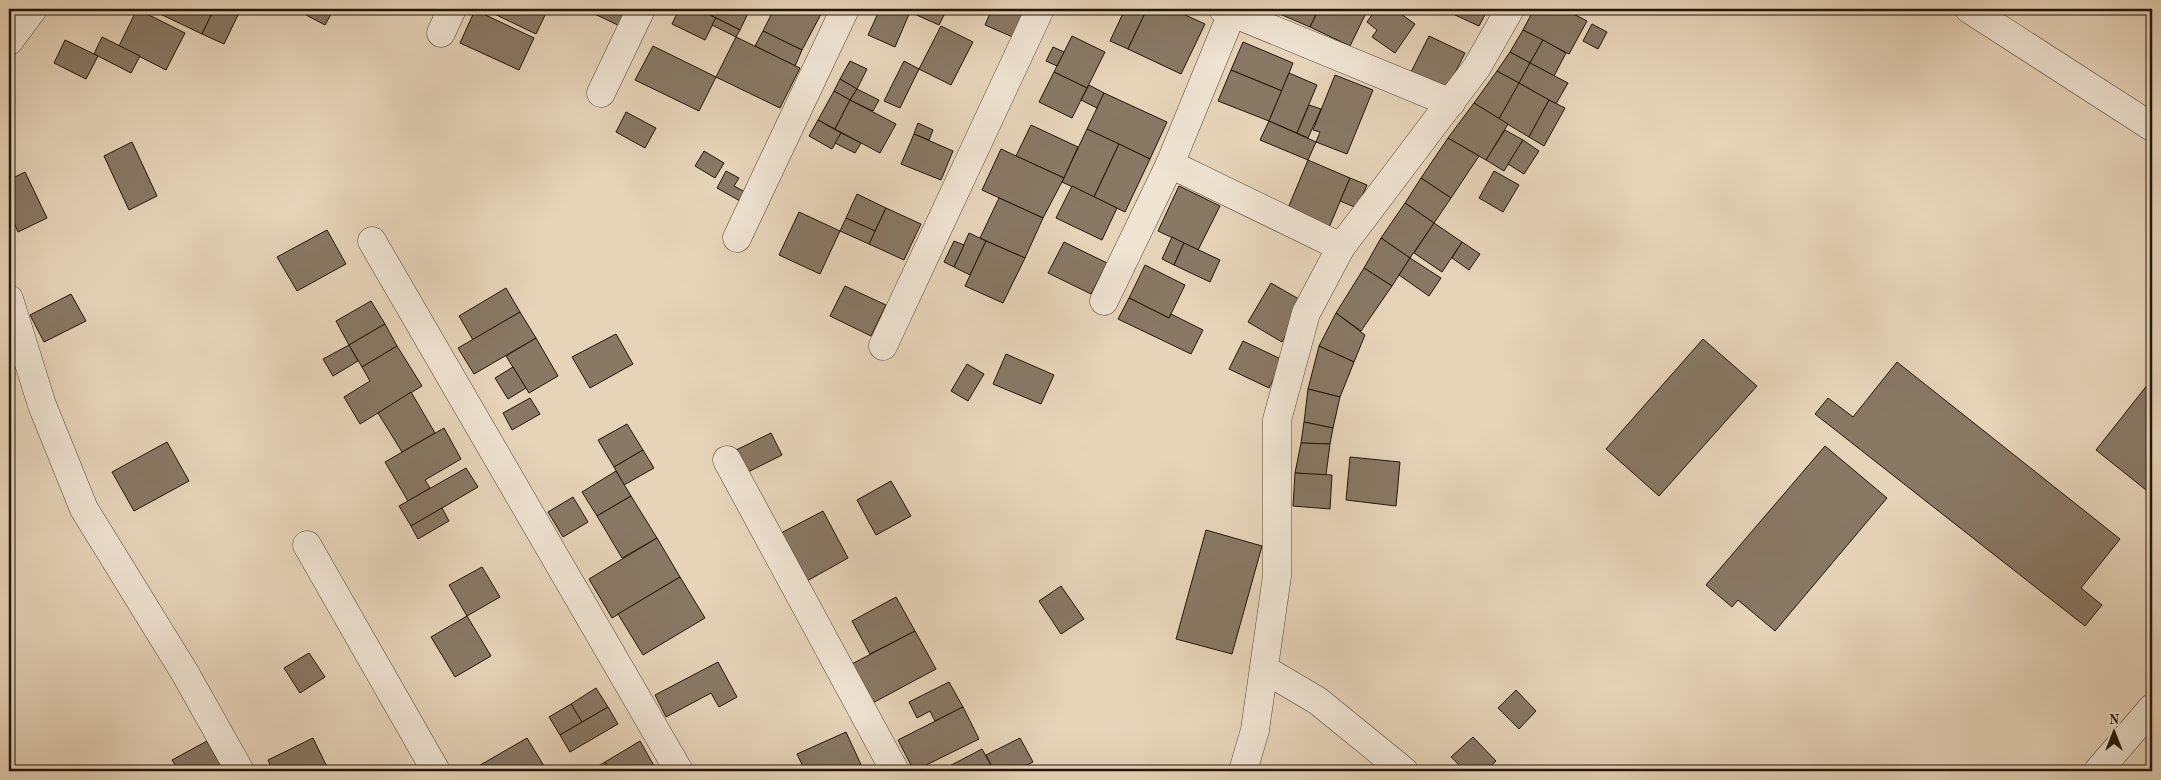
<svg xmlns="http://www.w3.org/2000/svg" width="2161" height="780" viewBox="0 0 2161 780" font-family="'Old Standard TT',serif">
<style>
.building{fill:#887864;stroke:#221407}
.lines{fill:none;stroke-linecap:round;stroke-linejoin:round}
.minor-casing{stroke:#534434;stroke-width:29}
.minor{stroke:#efe3d2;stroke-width:28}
</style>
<rect width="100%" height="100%" fill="#e6d4b9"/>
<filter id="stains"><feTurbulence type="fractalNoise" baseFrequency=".004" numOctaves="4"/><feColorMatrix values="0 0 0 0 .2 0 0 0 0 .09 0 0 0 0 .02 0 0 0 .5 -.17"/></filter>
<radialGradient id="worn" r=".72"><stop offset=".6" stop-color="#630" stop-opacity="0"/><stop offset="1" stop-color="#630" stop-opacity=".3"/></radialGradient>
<g class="building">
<polygon points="137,9 185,33 166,70 119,46"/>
<polygon points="158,9 214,9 202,34 156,12"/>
<polygon points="214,9 224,9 238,15 224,44 202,34"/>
<polygon points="309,9 334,9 325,25 306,15"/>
<polygon points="484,9 548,9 536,34"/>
<polygon points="584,9 631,9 622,27"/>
<polygon points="679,9 697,9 716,18 705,40 672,24"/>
<polygon points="707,9 750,9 740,30 705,12"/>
<polygon points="774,9 810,9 821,14 802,50 763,31"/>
<polygon points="880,9 903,9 910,12 895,47 868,35"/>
<polygon points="903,9 947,9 939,25"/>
<polygon points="992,9 1029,9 1015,38 985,25"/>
<polygon points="1125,9 1147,9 1128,49 1110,41"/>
<polygon points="1147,9 1172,9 1205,24 1181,74 1128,49"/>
<polygon points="1268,9 1319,9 1310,27"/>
<polygon points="1319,9 1368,9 1350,46 1310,27"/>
<polygon points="1376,9 1394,9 1415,24 1395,53 1372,37 1377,30 1367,22"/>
<polygon points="1442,9 1488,9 1479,26"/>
<polygon points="1534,9 1564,9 1587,21 1569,54 1523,30"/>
<polygon points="475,10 534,38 519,70 460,43"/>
<polygon points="716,18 740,30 736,37 712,25"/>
<polygon points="1592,24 1607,32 1598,49 1583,41"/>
<polygon points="941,26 973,42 951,85 919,69"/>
<polygon points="1523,30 1543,40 1530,63 1510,52"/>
<polygon points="763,31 802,50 795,66 755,46"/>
<polygon points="1072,36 1105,52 1087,88 1054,72"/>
<polygon points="1429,36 1465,53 1447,89 1411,72"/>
<polygon points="102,37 140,56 131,73 94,54"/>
<polygon points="736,37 800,68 780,108 716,77"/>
<polygon points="65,40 98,56 86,79 54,63"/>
<polygon points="1543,40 1566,53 1554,76 1530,63"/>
<polygon points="1243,42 1293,63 1282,91 1231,70"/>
<polygon points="653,46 716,77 699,111 635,80"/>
<polygon points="1053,47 1064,52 1057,66 1046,61"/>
<polygon points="1510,52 1530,63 1519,83 1497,71"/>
<polygon points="850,61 867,69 857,89 840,79"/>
<polygon points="904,61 919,69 900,108 884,101"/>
<polygon points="1530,63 1568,83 1556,104 1519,83"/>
<polygon points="1231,70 1282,91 1269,121 1218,101"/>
<polygon points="1497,71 1519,83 1499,119 1474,103"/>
<polygon points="1054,72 1087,88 1072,118 1039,102"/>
<polygon points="1289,73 1317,85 1297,133 1269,121"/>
<polygon points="1335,75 1373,90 1347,154 1316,142 1320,132 1313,130"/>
<polygon points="840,79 857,89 850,100 834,91"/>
<polygon points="1519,83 1549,100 1529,137 1499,119"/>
<polygon points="1089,85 1104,93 1097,108 1081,100"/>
<polygon points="857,89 879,100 873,111 850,100"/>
<polygon points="834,91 850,100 835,129 818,120"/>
<polygon points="1104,93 1167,122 1150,159 1087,129"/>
<polygon points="850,100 896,124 880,153 835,129"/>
<polygon points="1549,100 1565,108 1544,146 1529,137"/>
<polygon points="1474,103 1508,124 1486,160 1448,138"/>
<polygon points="1309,105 1321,109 1308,138 1297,133"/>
<polygon points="626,112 656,128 645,148 616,132"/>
<polygon points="818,120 841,133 832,149 809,136"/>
<polygon points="1269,121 1316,142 1308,160 1260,140"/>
<polygon points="918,123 933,130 929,140 914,134"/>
<polygon points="1031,125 1078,147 1064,178 1016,156"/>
<polygon points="1087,129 1119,144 1094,197 1062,182"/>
<polygon points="1505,130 1523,140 1504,171 1486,160"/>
<polygon points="841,133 861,143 855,153 835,143"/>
<polygon points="914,134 953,151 941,180 901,164"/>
<polygon points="1448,138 1479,156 1451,198 1421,178"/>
<polygon points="1523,140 1539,151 1524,174 1508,164"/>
<polygon points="132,142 157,196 129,210 104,156"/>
<polygon points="1119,144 1150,159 1125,212 1094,197"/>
<polygon points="1001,149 1064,178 1043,218 982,190"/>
<polygon points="704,151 724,163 715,178 695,166"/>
<polygon points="1308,160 1350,178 1328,230 1286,213"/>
<polygon points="726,171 739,178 734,186 745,192 740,201 717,188"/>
<polygon points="1494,171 1519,185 1503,212 1479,198"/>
<polygon points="25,172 47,218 18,232 9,211 9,180"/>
<polygon points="1350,178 1367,185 1357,208 1340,201"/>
<polygon points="1421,178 1451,198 1434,223 1405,203"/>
<polygon points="1072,186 1117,208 1102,240 1056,218"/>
<polygon points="1179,186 1220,206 1198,250 1158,231"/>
<polygon points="857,194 886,208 875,231 846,218"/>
<polygon points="999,198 1043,218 1025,258 980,238"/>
<polygon points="1405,203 1434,223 1410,258 1381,238"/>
<polygon points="886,208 921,224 904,260 869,244"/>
<polygon points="799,212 840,231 820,274 779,255"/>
<polygon points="846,218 875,231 869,244 840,231"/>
<polygon points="1434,223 1462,242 1442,272 1414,253"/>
<polygon points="327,230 346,264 297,291 277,257"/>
<polygon points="969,233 986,241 970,275 954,267"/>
<polygon points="1172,237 1184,243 1174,265 1162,259"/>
<polygon points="1381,238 1410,258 1392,286 1364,268"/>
<polygon points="954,241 964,245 954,267 944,262"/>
<polygon points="986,241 1025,258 1003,303 965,286"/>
<polygon points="1064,242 1107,263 1091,294 1048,273"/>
<polygon points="1462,242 1480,254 1469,270 1452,258"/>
<polygon points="1184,243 1220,260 1210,282 1174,265"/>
<polygon points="1410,258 1441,278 1429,296 1399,275"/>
<polygon points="1145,265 1185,285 1169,318 1129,298"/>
<polygon points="1364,268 1392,286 1361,331 1336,313"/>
<polygon points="1271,283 1304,302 1282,342 1248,322"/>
<polygon points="845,286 886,305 871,336 830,316"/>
<polygon points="506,288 520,312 473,340 459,316"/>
<polygon points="71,294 86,321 44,342 30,315"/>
<polygon points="1129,298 1169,318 1171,314 1203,330 1191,354 1118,319"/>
<polygon points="371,301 385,324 349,345 336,321"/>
<polygon points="520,312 536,338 474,374 458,348"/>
<polygon points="1336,313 1365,335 1354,362 1319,346"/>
<polygon points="385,324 397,346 362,367 349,345"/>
<polygon points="616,334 633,364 590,388 572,357"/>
<polygon points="536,338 558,376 529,393 506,356"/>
<polygon points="1703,339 1757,386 1659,496 1606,449"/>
<polygon points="1243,341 1283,360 1269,388 1229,369"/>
<polygon points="349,345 358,361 333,376 323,359"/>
<polygon points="397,346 422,386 360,424 344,397 370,381 362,367"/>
<polygon points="1319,346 1354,362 1340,397 1308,389"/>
<polygon points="1006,354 1054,375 1041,404 993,384"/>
<polygon points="1897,362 2120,539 2081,588 2102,605 2085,626 1815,414 1828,398 1853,417"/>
<polygon points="967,364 984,374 968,401 951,391"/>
<polygon points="513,367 526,388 508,399 495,378"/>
<polygon points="2152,379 2152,493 2151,494 2096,450"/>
<polygon points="1308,389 1340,397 1333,428 1304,422"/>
<polygon points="411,392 435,433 402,452 378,413"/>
<polygon points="530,398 540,414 512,430 503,413"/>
<polygon points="1304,422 1333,428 1330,444 1301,443"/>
<polygon points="627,424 643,450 614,467 598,440"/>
<polygon points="444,428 461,459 425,480 430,488 408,501 385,462"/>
<polygon points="771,433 782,455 746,473 734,451"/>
<polygon points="167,442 189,481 134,511 112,472"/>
<polygon points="1301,443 1330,444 1326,475 1295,473"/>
<polygon points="1825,446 1887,498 1775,631 1738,600 1732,607 1706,585"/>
<polygon points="643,450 654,468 624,485 614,467"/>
<polygon points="1350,457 1400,462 1396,506 1346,500"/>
<polygon points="466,468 478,487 411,526 399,506"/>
<polygon points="616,471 631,496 597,516 582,492"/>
<polygon points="1295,473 1332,475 1330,509 1293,506"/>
<polygon points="891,481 911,516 876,535 857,500"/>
<polygon points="631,496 657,538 622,558 597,516"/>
<polygon points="573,497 588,522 563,537 548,512"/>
<polygon points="442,508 449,521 418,539 411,526"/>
<polygon points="823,511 848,558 807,581 781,533"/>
<polygon points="1206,530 1262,546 1232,654 1176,639"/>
<polygon points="657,538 680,577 612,618 589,579"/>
<polygon points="482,567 500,597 467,616 449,585"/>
<polygon points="680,577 705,618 643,655 618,614"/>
<polygon points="1061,586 1084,619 1061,634 1039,601"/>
<polygon points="896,597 915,631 870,654 852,621"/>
<polygon points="467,616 491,656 455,677 431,637"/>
<polygon points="915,631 936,669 869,705 848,666"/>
<polygon points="309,653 325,677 300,693 284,668"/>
<polygon points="718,662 737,697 719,707 711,693 666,717 655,695"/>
<polygon points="949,682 963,707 935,721 930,711 917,718 909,702"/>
<polygon points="596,688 608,707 582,722 571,704"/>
<polygon points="1516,690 1536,711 1519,729 1498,708"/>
<polygon points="571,704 582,722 560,735 549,717"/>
<polygon points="608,707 618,724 570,752 560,735"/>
<polygon points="963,707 979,739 914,771 898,740"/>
<polygon points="846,732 863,769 859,771 805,771 797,754"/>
<polygon points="1473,737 1496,761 1485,771 1465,771 1451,757"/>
<polygon points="313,738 329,771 273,771 268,760"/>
<polygon points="527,738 547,771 470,771"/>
<polygon points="1020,738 1033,762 1015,771 994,771 986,755"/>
<polygon points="207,741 224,771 179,771 172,760"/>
<polygon points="640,741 657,771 611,771 605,762"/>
<polygon points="982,749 994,771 940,771"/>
<polygon points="605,762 611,771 590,771"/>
</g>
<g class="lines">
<defs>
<g id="minor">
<polyline points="1223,9 1451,103"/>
<polyline points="1969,9 2152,127"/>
<polyline points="441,33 452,9"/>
<polyline points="9,41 33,9"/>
<polyline points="601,93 641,9"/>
<polyline points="1170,164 1341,247"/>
<polyline points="737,238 845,9"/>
<polyline points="372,241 679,771"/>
<polyline points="9,299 42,405 84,509 185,673 240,771"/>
<polyline points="1104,301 1170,164 1232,13"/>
<polyline points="883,346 1040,9"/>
<polyline points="727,460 895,771"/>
<polyline points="307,545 436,771"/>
<polyline points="1264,669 1318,701 1404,771"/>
<polyline points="1243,771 1255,730 1277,576 1277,420 1306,313 1341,247 1477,67 1510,9"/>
<polyline points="2098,771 2152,708"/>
</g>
</defs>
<use href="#minor" class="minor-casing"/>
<use href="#minor" class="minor"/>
</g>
<rect width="2161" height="780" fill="none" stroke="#e6d4b9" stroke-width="30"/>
<rect x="10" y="10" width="2141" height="760" fill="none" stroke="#221407" stroke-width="2.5"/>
<rect x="15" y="15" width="2131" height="750" fill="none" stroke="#221407"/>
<g transform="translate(2114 732)" stroke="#efe3d2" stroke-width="4" paint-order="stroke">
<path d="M0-4L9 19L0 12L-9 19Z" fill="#221407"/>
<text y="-8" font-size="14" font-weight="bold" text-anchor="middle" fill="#221407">N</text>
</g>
<rect width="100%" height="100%" filter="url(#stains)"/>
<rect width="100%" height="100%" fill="url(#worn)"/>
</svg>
